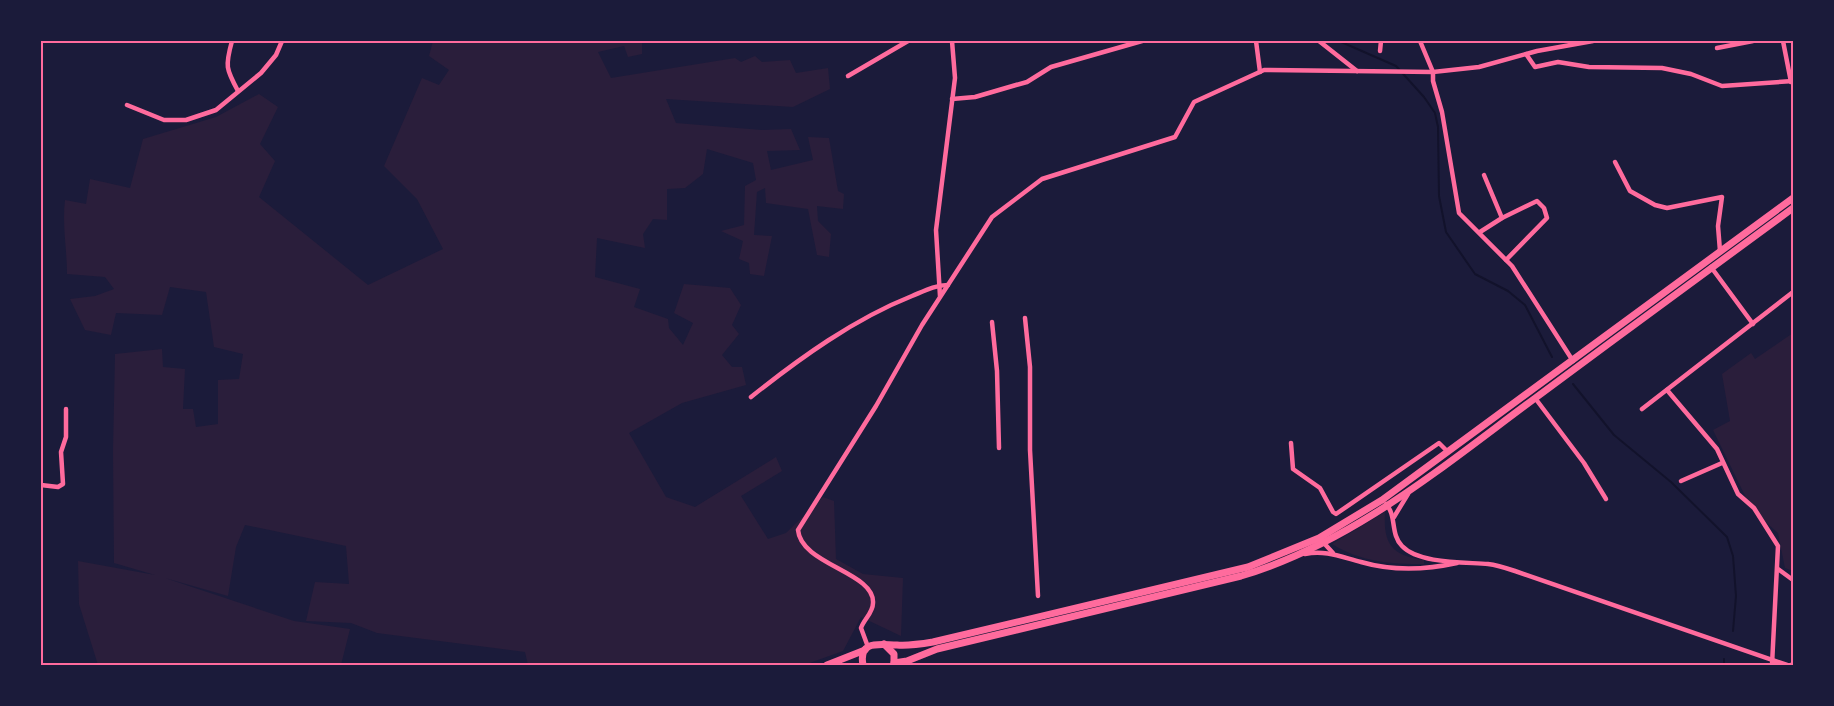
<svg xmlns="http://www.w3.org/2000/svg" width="1834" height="706" viewBox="0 0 1834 706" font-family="Inter,sans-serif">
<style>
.green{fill:#2a1e3b}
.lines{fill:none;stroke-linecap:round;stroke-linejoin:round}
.stream{stroke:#12122b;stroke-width:2}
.minor{stroke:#ff6b9d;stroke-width:4.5}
.trunk{stroke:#ff6b9d;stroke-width:7}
.neatline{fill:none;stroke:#ff6b9d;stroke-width:2}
</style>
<rect width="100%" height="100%" fill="#1b1b3a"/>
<g class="green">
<path d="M433 41 465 43 485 41H642V54L628 57 624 46 598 52 611 78 735 58 741 62 755 56 762 62 790 60 796 73 828 68 830 89 793 107 666 99 676 123 762 130 791 129 800 150 767 151 771 170 813 160 808 137 829 138 838 191 844 194 843 209 817 206 818 221 831 234 829 257 817 255 808 209 766 203 765 188 757 192 754 235 772 236 764 276 750 274 749 263 739 259 743 241 721 231 744 225 745 186 756 180 753 163 707 149 703 174 685 188 667 189V220L653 219 643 234 645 248 597 238 595 277 640 289 634 307 668 319 669 328 683 345 693 323 674 313 684 284 730 288 741 305 732 325 739 334 722 355 732 367H742L746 385 682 403 629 433 666 497 695 507 776 457 782 471 741 496 768 539 786 533 823 497 834 501 836 559 863 574 903 578 901 636 861 617 843 651 804 665H528L525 652 377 633 351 623 306 621 315 582 349 584 346 546 245 525 236 547 228 596 165 578 294 621 350 629 341 665H98L79 604 78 561 155 575 114 563 113 451 115 354 162 349 163 367 185 369 183 409H193L196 427 218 424V380L239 379 243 354 214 347 206 292 170 287 162 315 116 313 111 335 85 330 70 299 95 296 114 289 105 277 67 274C67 249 62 225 65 200L86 204 90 179 130 188 143 139 216 117 259 94 278 107 260 144 275 161 259 197 368 285 443 249 417 199 384 166 422 78 439 85 449 70 429 56Z"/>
<polygon points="1793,333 1793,571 1785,568 1778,533 1752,510 1713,430 1730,421 1722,374 1751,353 1755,359"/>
<path d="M1385 512C1383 544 1392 556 1424 560V564C1390 564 1361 562 1332 544Z"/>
</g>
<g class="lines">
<g class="stream">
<polyline points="1339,41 1396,66 1424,97 1435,113 1438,127 1439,196 1446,232 1475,274 1508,291 1525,305 1552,357"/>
<polyline points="1573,384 1614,435 1671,482 1727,537 1733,556 1736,596 1733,631"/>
<polyline points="1724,665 1724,659"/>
</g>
<g class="minor">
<path d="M232 41C225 66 226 69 238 91"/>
<polyline points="1256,41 1260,72"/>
<polyline points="1319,41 1357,71"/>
<polyline points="1420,41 1433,72 1433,81 1442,112 1459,213 1512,266 1573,361"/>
<polyline points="1783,41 1791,82"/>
<polyline points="1717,48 1753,41"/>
<polyline points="1380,51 1381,41"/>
<polyline points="1526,54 1535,67 1558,62 1589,67 1662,68 1691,74 1722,86 1793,81"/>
<polyline points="848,76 908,41"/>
<polyline points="952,99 975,97 1016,85 1027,82 1051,67 1142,41"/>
<polyline points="127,105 164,120 186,120 216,110 261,73 276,55 282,41"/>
<polyline points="1615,162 1630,191 1655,205 1667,208 1722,197 1718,226 1720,251"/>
<polyline points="1484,175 1502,218"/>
<polyline points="1480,232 1502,218 1537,201 1544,208 1547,218 1506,260"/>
<polyline points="1711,267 1753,324"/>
<polyline points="940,296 936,230 955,78 952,41"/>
<polyline points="1025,318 1030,367 1030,450 1038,596"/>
<polyline points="992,322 997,371 999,448"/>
<polyline points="1667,390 1717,449 1738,494 1754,508 1778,546 1772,665"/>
<path d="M751 397C800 358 854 319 912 296 924 291 935 285 948 285"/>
<polyline points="1535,398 1584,463 1606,499"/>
<polyline points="1642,409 1793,292"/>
<polyline points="1291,443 1293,469 1320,488 1333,512 1336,514 1439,443 1447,451"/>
<polyline points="1681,481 1722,463"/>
<polyline points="41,485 58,487 63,484 61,452 66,437 66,409"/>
<path d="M1386 504C1397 516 1390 534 1402 546 1419 564 1465 562 1488 564 1497 565 1506 568 1515 571L1787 665"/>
<polyline points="1394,517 1408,494"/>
<polyline points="1322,541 1333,553"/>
<path d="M1305 554C1326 550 1341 557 1361 562 1392 571 1425 570 1457 563"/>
<polyline points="1778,569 1793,580"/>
<path d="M868 647 861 628C864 619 873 613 873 603 875 572 801 565 798 530L876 406 922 325 992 217 1042 179 1175 137 1194 102 1264 70 1433 72 1479 67 1537 51 1593 41"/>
<polyline points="1792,665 1793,663"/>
</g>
<g class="trunk">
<polyline points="884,644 894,654 894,665"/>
<path d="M894 663 907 661 937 649 1241 576C1352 543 1442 467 1534 399 1620 335 1706 272 1793 208"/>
<polyline points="827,665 865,650"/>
<path d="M863 665C858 639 881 645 897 645 909 646 921 644 933 642L1248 567 1319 538 1382 500 1793 198"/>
</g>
</g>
<rect width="1834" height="706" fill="none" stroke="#1b1b3a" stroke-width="85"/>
<rect x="42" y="42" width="1750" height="622" class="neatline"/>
</svg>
